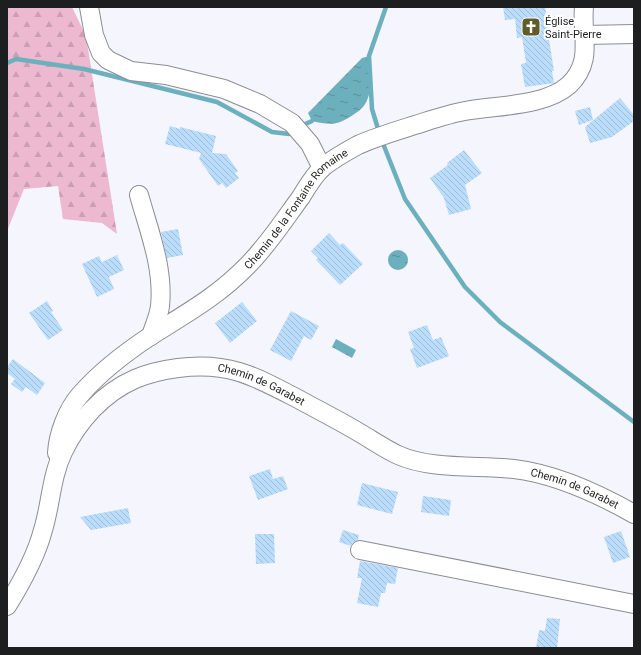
<svg xmlns="http://www.w3.org/2000/svg" width="641" height="655" viewBox="0 0 641 655" font-family="Roboto,sans-serif">
<style>
.forest{fill:url(#forest-firs)}
.water{fill:url(#water-ripples)}
.lines{fill:none;stroke-linecap:round;stroke-linejoin:round}
.stream{stroke:#6db0bd;stroke-width:4.5}
.building{fill:url(#building-back-hatch)}
.minor-casing{stroke:#8c8d94;stroke-width:20}
.minor{stroke:#fff;stroke-width:18}
.labels{text-anchor:middle;stroke-width:4;stroke-linejoin:round;paint-order:stroke}
.poi-label{font-size:11px;fill:#1d1e20;stroke:#fff;text-anchor:start}
.street-label{font-size:11px;fill:#1d1e20;stroke:#fff}
</style>
<defs>
<pattern id="forest-firs" width="22" height="20" patternUnits="userSpaceOnUse"><rect width="22" height="20" fill="#ecb9d0"/><path d="M5 1l3.5 6h-7zM16 11l3.5 6h-7z" fill="#ca9fb2"/></pattern>
<pattern id="water-ripples" width="26" height="14" patternUnits="userSpaceOnUse"><rect width="26" height="14" fill="#6db0bd"/><path d="M2 4q2-2 4 0t4 0M15 11q2-2 4 0t4 0" fill="none" stroke="#598f99"/></pattern>
<pattern id="building-back-hatch" width="6" height="6" patternUnits="userSpaceOnUse"><rect width="6" height="6" fill="#baddfc"/><path d="M-1 5l2 2M0 0l6 6M5-1l2 2" fill="none" stroke="#9fbdd8"/></pattern>
</defs>
<rect width="100%" height="100%" fill="#f4f5fd"/>
<polygon class="forest" points="7,7 72,7 86,36 117,234 102,223 63,219 58,186 24,189 7,231"/>
<g class="water">
<path d="M369 56C370 72 374 94 363 107 360 110 356 113 353 115 337 126 330 125 312 121L308 113 362 58Z"/>
<circle cx="398" cy="260" r="10"/>
<polygon points="336,339 356,350 352,358 332,347"/>
</g>
<g class="lines">
<g class="stream">
<polyline points="7,63 16,59 84,69 217,102 272,132 289,134"/>
<polyline points="303,125 312,121"/>
<polyline points="379,132 372,109 369,56 386,7"/>
<polyline points="382,141 405,199 465,287 500,322 634,422"/>
</g>
</g>
<g class="building">
<polygon points="503,7 545,7 546,13 545,14 554,71 552,71 554,83 525,87 521,64 526,63 522,37 517,38 515,19 505,20"/>
<polygon points="620,98 634,115 634,121 612,137 590,143 585,127"/>
<polygon points="590,107 593,120 579,125 575,111"/>
<polygon points="170,126 180,129 180,127 216,136 212,153 226,154 238,171 235,173 239,178 226,188 222,183 218,186 199,159 201,153 165,144"/>
<polygon points="464,150 482,173 465,185 471,209 449,215 444,198 430,178 448,165 447,163"/>
<polygon points="178,229 183,255 167,258 161,232"/>
<polygon points="329,233 340,245 343,243 363,264 340,285 316,260 318,258 311,251"/>
<polygon points="117,255 124,270 109,277 114,289 97,297 82,264 99,256 102,262"/>
<polygon points="47,301 53,311 51,312 63,330 48,340 29,313"/>
<polygon points="242,302 257,321 230,343 215,323"/>
<polygon points="291,311 319,326 311,340 304,336 291,361 270,350"/>
<polygon points="427,325 433,340 441,337 449,356 417,368 410,349 414,348 408,332"/>
<polygon points="13,359 45,383 37,395 26,387 22,392 11,384 15,379 7,373 7,367"/>
<polygon points="270,469 273,479 283,476 288,489 258,500 249,476"/>
<polygon points="362,483 398,492 392,514 357,505"/>
<polygon points="423,496 451,500 449,516 421,512"/>
<polygon points="128,508 131,523 91,530 80,517"/>
<polygon points="343,530 359,535 358,540 352,543 351,546 339,542"/>
<polygon points="621,531 630,557 613,563 604,537"/>
<polygon points="255,534 274,534 275,563 256,564"/>
<polygon points="360,561 398,568 395,584 387,583 385,593 381,593 378,607 357,603 362,578 357,578"/>
<polygon points="547,618 560,619 557,648 536,648 539,630 545,631"/>
</g>
<g class="lines">
<defs>
<g id="minor">
<polyline points="89,7 94,35 101,53 108,60 131,71 166,75 224,89 260,104 292,123 310,144 322,168"/>
<polyline points="585,35 634,34"/>
<path d="M139 195C149 231 164 268 160 306 159 316 154 326 151 336"/>
<path id="s1" d="M57 453C58 434 67 410 80 395 100 372 126 352 152 335 187 313 218 296 248 265 268 245 284 220 301 197 307 187 314 175 323 167 333 159 347 151 358 145 376 137 396 131 415 125 431 120 448 114 465 111 497 105 544 107 569 85 594 61 581 36 584 7"/>
<polyline points="360,550 634,604"/>
<path id="s2" d="M7 606C22 582 36 557 43 530 51 504 51 477 63 452 78 421 103 393 135 379 149 373 163 370 178 368 229 361 256 377 300 400 320 411 340 421 360 433 372 440 385 449 398 455 431 470 478 465 514 469 556 474 597 493 634 514"/>
</g>
</defs>
<use href="#minor" class="minor-casing"/>
<use href="#minor" class="minor"/>
</g>
<defs>
<symbol id="church-square" viewBox="-11 -11 22 22"><rect x="-9" y="-9" width="18" height="18" rx="4" fill="#5f5d2a" stroke="#fff"/><path d="M-1.2-6h2.4v3.5h3.3v2.4h-3.3V6h-2.4V-.1h-3.3v-2.4h3.3Z" fill="#fff"/></symbol>
</defs>
<g fill-rule="evenodd">
<use href="#church-square" x="520" y="16" width="22" height="22"/>
</g>
<g class="labels">
<g class="poi-label">
<text x="545" y="25">Église<tspan x="545" dy="13">Saint-Pierre</tspan></text>
</g>
<g class="street-label">
<text dy="4" stroke="none"><textPath href="#s1" startOffset="351">Chemin de la Fontaine Romaine</textPath></text>
<text dy="4" stroke="none"><textPath href="#s2" startOffset="401">Chemin de Garabet</textPath></text>
<text dy="4" stroke="none"><textPath href="#s2" startOffset="737">Chemin de Garabet</textPath></text>
</g>
</g>
<rect width="641" height="655" fill="none" stroke="#1d1e20" stroke-width="16"/>
</svg>
